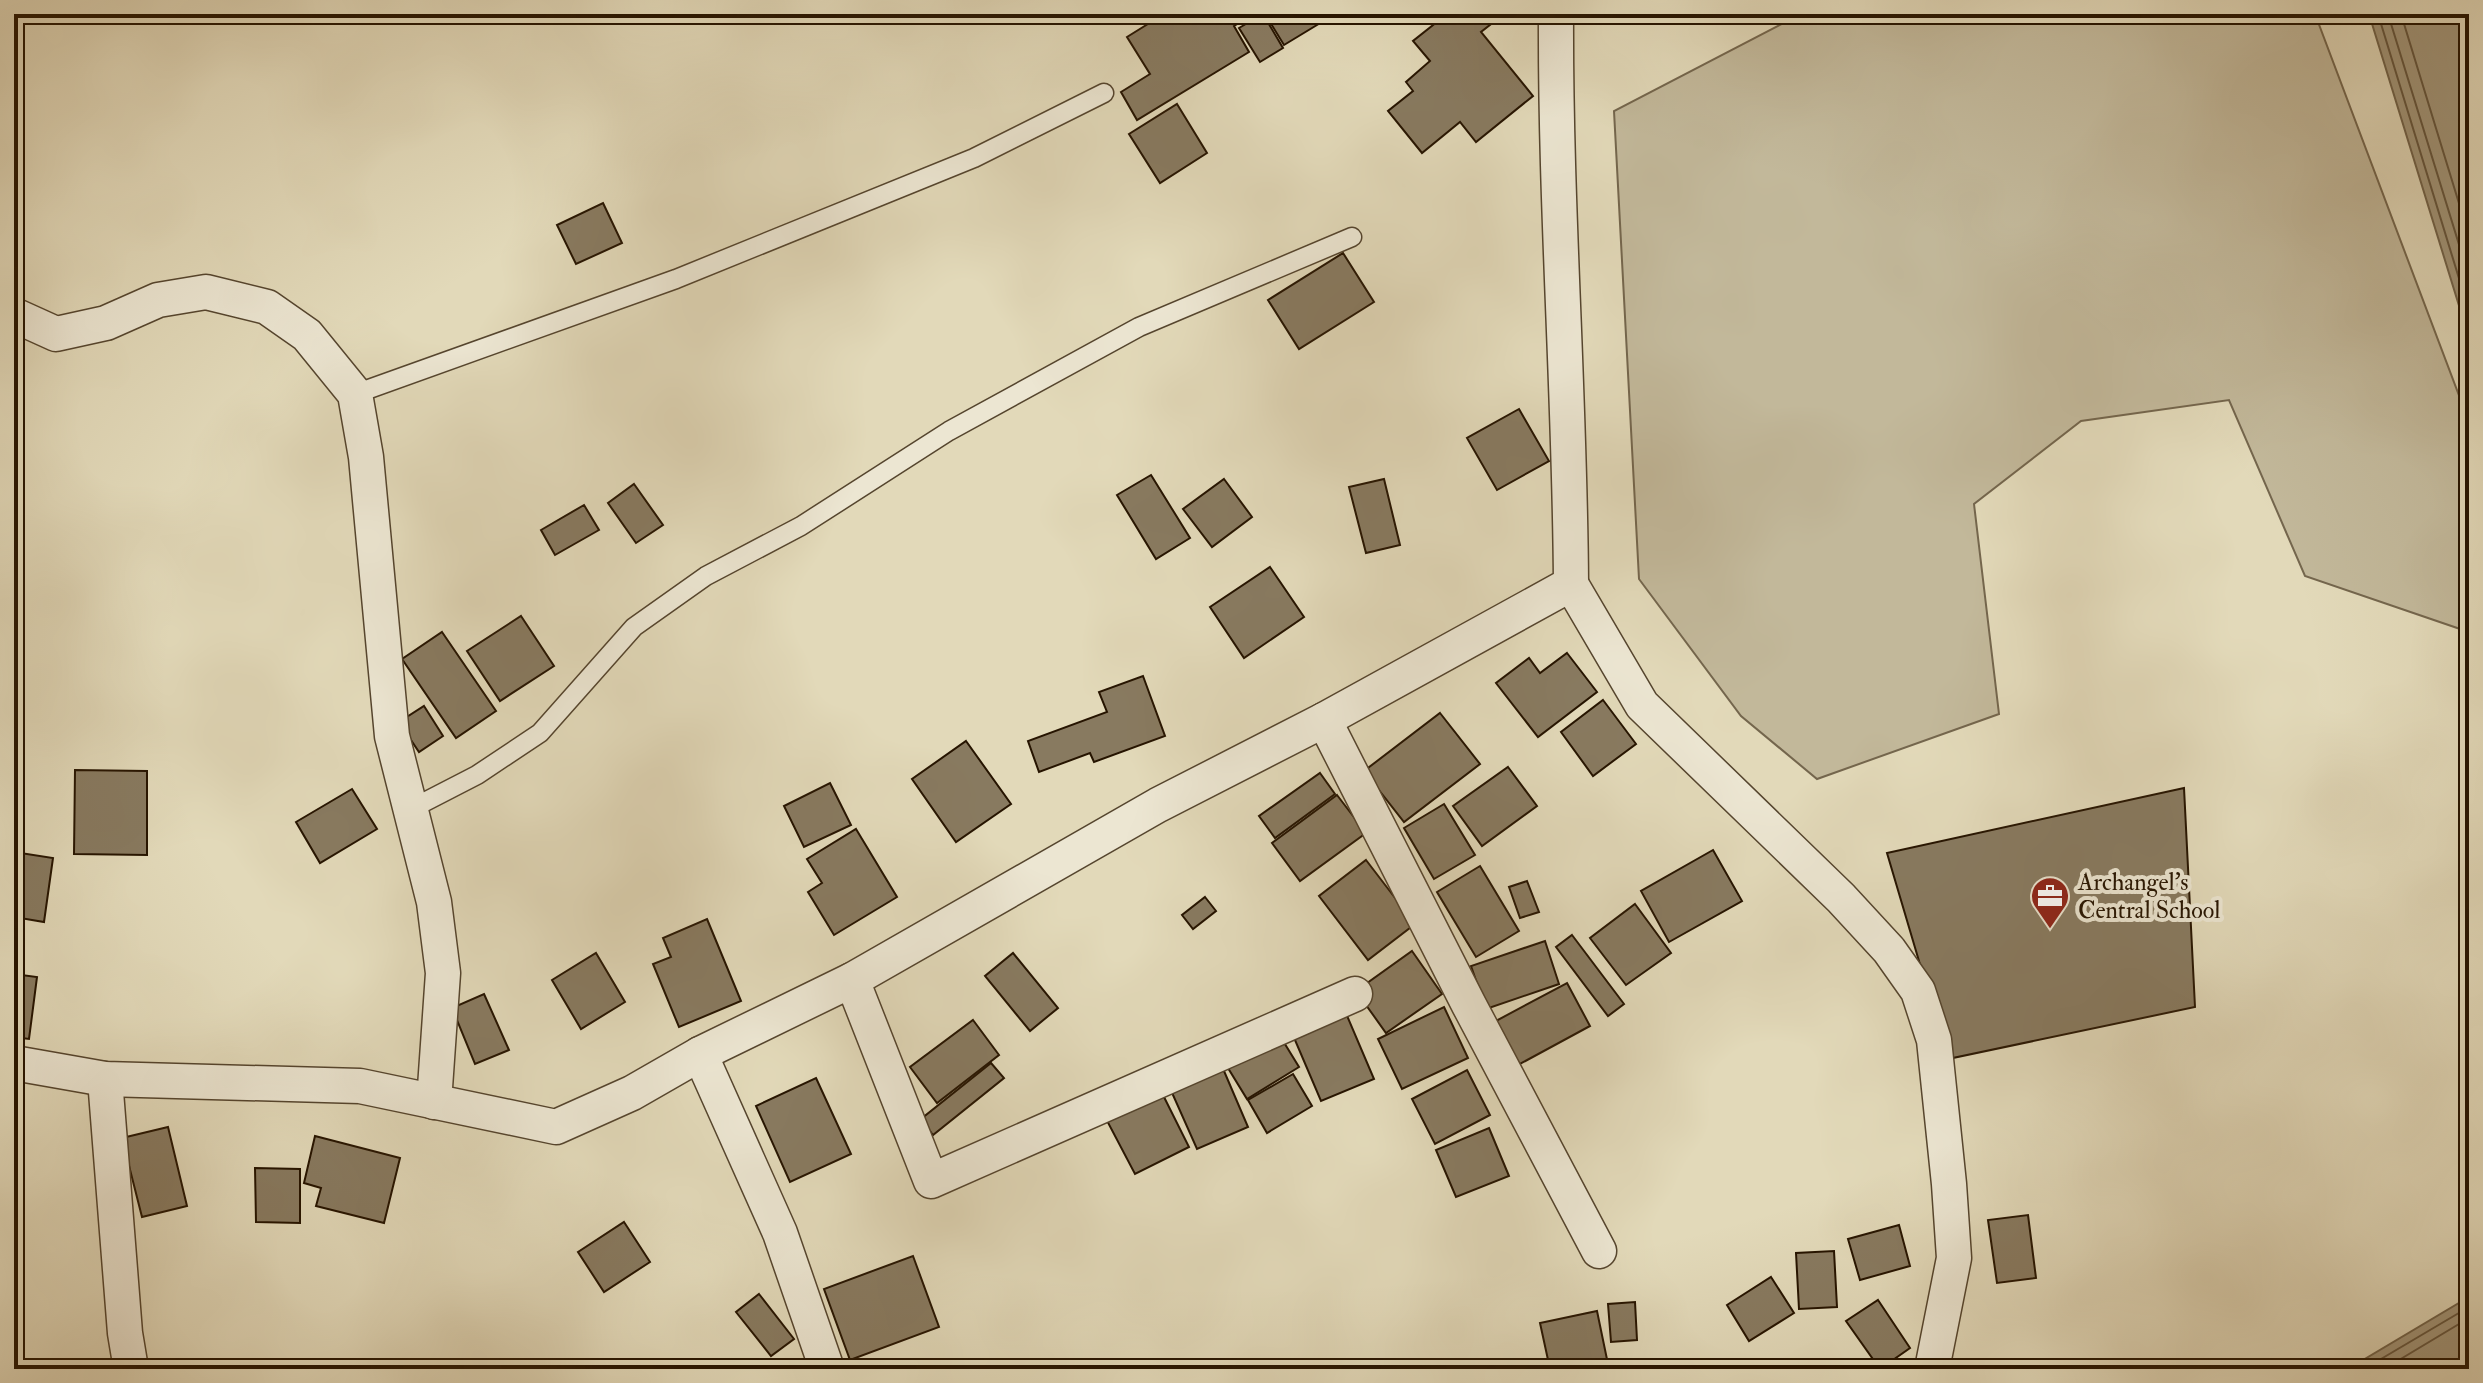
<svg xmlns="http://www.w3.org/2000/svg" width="2483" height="1383" viewBox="0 0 2483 1383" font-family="'IM FELL Double Pica',serif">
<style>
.green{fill:#c2b89a;stroke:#74664d;stroke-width:2}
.water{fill:#a2967a;stroke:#706249;stroke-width:2}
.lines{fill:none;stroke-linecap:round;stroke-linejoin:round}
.shore{stroke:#64553d;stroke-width:2}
.building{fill:#887a60;stroke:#261400;stroke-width:2}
.lane-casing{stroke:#55452e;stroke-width:21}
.street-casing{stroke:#55452e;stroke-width:37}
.lane{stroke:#ece6d2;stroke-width:18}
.street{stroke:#ece6d2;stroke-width:34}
.labels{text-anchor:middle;stroke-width:8;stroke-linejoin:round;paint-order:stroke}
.poi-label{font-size:24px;fill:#261400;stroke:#ece6d2;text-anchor:start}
</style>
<rect width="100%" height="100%" fill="#e2d9b9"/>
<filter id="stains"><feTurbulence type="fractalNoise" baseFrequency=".0025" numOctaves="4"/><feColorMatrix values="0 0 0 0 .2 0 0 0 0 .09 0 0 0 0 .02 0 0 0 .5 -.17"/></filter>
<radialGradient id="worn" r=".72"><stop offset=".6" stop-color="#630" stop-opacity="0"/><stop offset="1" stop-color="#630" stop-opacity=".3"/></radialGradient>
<polygon class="green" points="1801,14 2315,14 2469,422 2469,632 2305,576 2229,400 2081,421 1974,504 1999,714 1817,779 1741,716 1639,579 1614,111"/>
<g class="water">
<polygon points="2369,14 2469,14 2469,338"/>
<polygon points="2469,1297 2469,1369 2348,1369"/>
</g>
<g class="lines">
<g class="shore">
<polyline points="2378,14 2469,311"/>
<polyline points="2388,14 2469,277"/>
<polyline points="2401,14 2469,236"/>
<polyline points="2364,1369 2469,1307"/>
<polyline points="2384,1369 2469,1318"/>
</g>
</g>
<g class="building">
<polygon points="1164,14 1254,14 1234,26 1249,52 1137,120 1121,92 1150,74 1127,37"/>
<polygon points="1263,14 1283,48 1260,62 1239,28"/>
<polygon points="1265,14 1335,14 1284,45"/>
<polygon points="1447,14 1504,14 1481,32 1533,96 1476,142 1460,122 1422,153 1388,111 1413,91 1406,82 1430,61 1413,41"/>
<polygon points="1177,104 1207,153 1160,183 1129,134"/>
<polygon points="603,203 622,243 576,264 557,225"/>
<polygon points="1343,253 1374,302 1299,349 1268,300"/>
<polygon points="1519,409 1549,461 1497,490 1467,438"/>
<polygon points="1151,475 1190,538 1156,559 1117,495"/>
<polygon points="1224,479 1252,517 1212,547 1183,509"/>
<polygon points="1384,479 1400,545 1366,553 1349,487"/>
<polygon points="634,484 663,525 636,543 608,503"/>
<polygon points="584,505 599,530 555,555 541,530"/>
<polygon points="1270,567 1304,617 1244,658 1210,607"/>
<polygon points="521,616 554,666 500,701 467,651"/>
<polygon points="442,632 496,711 456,738 402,659"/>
<polygon points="1567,653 1597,692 1538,737 1496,683 1529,658 1540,673"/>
<polygon points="1143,676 1165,736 1094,762 1090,753 1039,772 1028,741 1107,712 1099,692"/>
<polygon points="1603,700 1636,744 1593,776 1561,732"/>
<polygon points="424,706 443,736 419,752 399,722"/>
<polygon points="1440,713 1480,764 1404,822 1364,771"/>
<polygon points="966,741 1011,804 956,842 912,779"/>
<polygon points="1508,767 1537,806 1482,846 1453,806"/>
<polygon points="75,770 147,771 147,855 74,854"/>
<polygon points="1320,773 1335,794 1275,838 1259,816"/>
<polygon points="830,783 851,825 804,847 784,806"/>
<polygon points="2184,788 2195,1007 1948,1059 1887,853"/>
<polygon points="352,789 377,829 320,863 296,822"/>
<polygon points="1337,795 1366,833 1300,881 1272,843"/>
<polygon points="1444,804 1475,855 1434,879 1404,828"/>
<polygon points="856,829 897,897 834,935 808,892 822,883 807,859"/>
<polygon points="1713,850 1742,901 1669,942 1641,891"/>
<polygon points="14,852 53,858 44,922 14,917"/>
<polygon points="1366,860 1415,924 1368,960 1319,896"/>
<polygon points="1480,866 1519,931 1476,957 1437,892"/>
<polygon points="1527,881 1539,912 1520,918 1509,887"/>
<polygon points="1205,897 1216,911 1193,929 1182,915"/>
<polygon points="1635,904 1671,953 1626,985 1590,938"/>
<polygon points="707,919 741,1001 679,1027 653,964 671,957 663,938"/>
<polygon points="1572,935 1624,1004 1608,1016 1556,947"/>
<polygon points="1545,941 1559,984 1486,1009 1471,966"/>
<polygon points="1412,951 1442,994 1386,1033 1356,991"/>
<polygon points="596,953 625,1002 581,1029 552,980"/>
<polygon points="1013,953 1058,1008 1030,1031 985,976"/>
<polygon points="14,974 37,977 29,1039 14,1037"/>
<polygon points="1567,983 1590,1026 1518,1065 1494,1022"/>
<polygon points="484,994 509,1050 475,1064 452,1008"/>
<polygon points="1444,1007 1468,1058 1402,1089 1378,1039"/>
<polygon points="1345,1011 1374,1079 1321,1101 1292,1033"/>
<polygon points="973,1020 999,1055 937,1103 910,1067"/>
<polygon points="1280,1036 1299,1067 1247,1099 1228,1068"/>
<polygon points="991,1063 1004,1078 933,1135 921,1119"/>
<polygon points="1221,1064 1248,1127 1197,1149 1169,1086"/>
<polygon points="1467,1070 1490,1115 1435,1144 1412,1099"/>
<polygon points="1293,1074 1312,1106 1267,1133 1248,1100"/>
<polygon points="816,1078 851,1154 790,1182 756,1106"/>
<polygon points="1159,1087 1189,1147 1135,1174 1104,1115"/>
<polygon points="168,1127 187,1206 142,1217 122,1138"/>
<polygon points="1489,1128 1509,1176 1456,1197 1436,1150"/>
<polygon points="315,1136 400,1158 384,1223 316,1206 321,1188 304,1183"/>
<polygon points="255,1168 300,1169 300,1223 256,1222"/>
<polygon points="2028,1215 2036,1278 1997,1283 1988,1220"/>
<polygon points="624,1222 650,1262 604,1292 578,1252"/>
<polygon points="1899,1225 1910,1266 1860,1280 1848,1239"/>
<polygon points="1834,1251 1837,1307 1799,1309 1796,1253"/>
<polygon points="913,1256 939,1327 850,1360 824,1289"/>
<polygon points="1771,1277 1794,1313 1749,1341 1727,1305"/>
<polygon points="759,1294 794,1339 771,1356 736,1312"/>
<polygon points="1878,1300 1910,1348 1880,1369 1846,1321"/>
<polygon points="1635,1302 1637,1340 1611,1342 1608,1304"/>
<polygon points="1597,1311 1609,1369 1550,1369 1540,1323"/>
</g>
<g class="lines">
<defs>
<g id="lane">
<polyline points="355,394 676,279 974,158 1104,93"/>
<polyline points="411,809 477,775 540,733 634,627 706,576 801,526 949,431 1139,327 1352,237"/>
</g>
<g id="street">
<polyline points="14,315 56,334 106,323 158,300 206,292 267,307 307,335 355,394 366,457 392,736 434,902 443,973 434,1102"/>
<polyline points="1571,584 1642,705 1841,898 1889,950 1918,991 1934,1040 1949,1184 1954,1258 1932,1369"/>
<polyline points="1324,720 1469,1005 1599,1251"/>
<polyline points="852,980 931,1181 1355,994"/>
<polyline points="700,1054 780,1233 827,1369"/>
<path d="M14 1063 105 1079 360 1086 556 1127 632 1093 700 1054 852 980 1158 805 1324 720 1571 584C1570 394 1555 204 1556 14"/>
<polyline points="105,1079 125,1333 131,1369"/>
</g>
</defs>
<use href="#lane" class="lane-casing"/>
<use href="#street" class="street-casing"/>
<use href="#lane" class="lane"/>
<use href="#street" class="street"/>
</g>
<defs>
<symbol id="office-pin" viewBox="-11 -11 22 30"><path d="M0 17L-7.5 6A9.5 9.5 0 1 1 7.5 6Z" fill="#8f2418" stroke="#ece6d2"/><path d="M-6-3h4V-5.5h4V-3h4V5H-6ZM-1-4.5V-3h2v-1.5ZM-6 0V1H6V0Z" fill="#fff"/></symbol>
</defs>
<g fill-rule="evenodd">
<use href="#office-pin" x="2028" y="874" width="44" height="60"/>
</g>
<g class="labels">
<g class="poi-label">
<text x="2078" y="890">Archangel's<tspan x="2078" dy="28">Central School</tspan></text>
</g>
</g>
<rect width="2483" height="1383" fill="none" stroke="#e2d9b9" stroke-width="48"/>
<rect x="16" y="16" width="2451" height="1351" fill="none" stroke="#261400" stroke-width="4"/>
<rect x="24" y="24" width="2435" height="1335" fill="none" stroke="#261400" stroke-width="2"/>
<rect width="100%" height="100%" filter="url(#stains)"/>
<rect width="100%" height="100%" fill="url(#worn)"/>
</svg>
